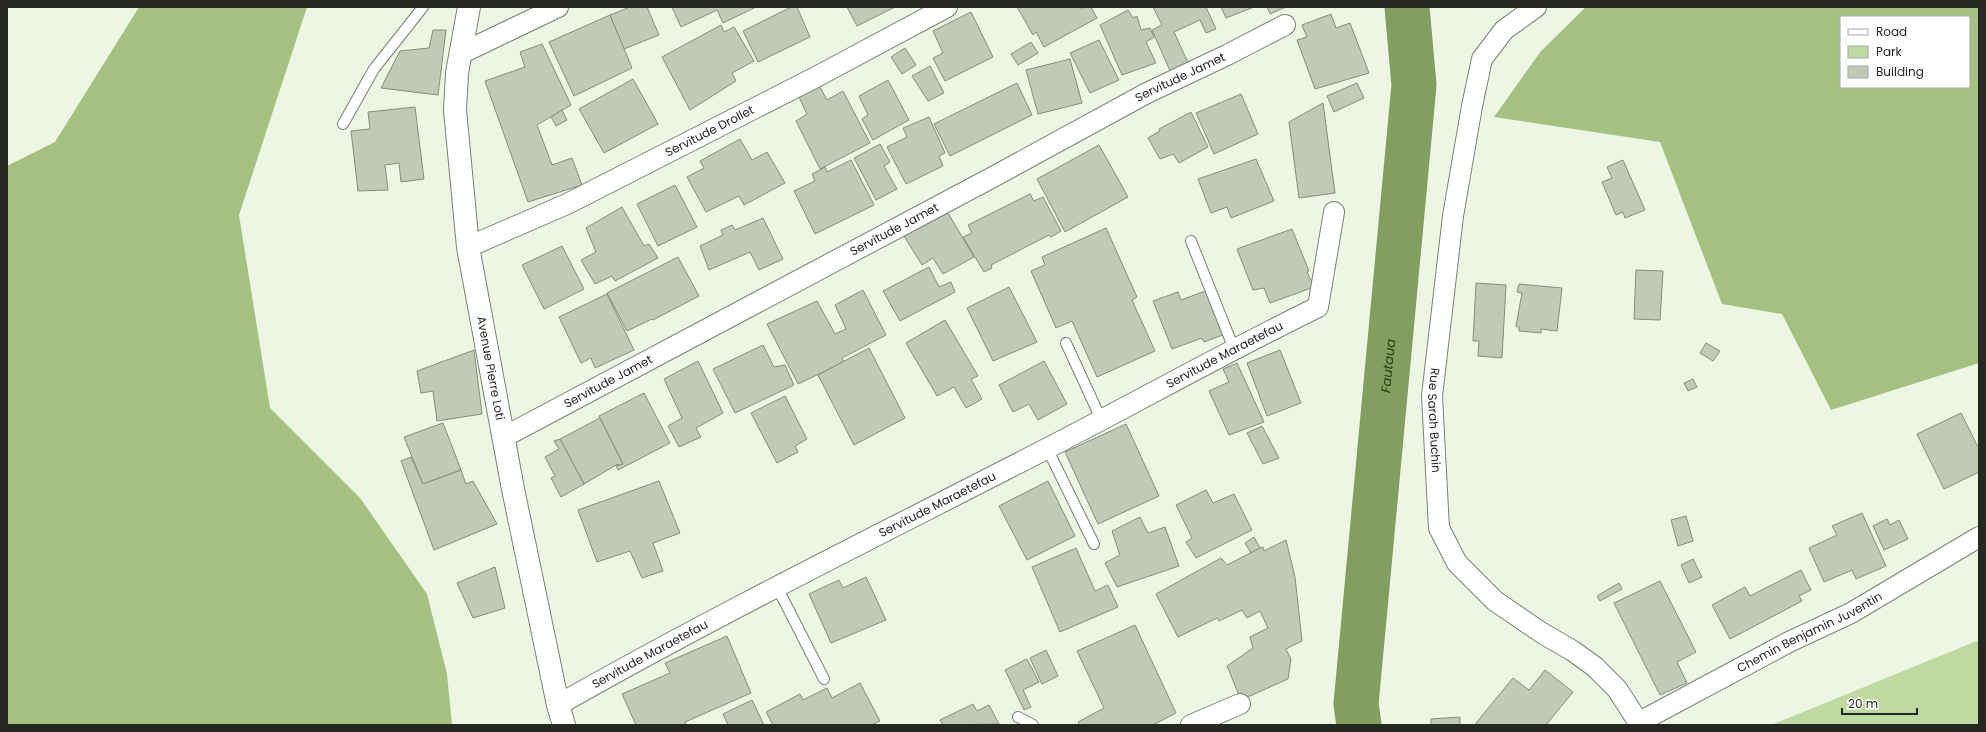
<svg xmlns="http://www.w3.org/2000/svg" width="1986" height="732" viewBox="0 0 1986 732" font-family="Poppins,sans-serif">
<style>
.green{fill:#bfdaa1}
.forest{fill:#a4c182;fill-rule:evenodd}
.lines{fill:none;stroke-linecap:round;stroke-linejoin:round}
.river{stroke:#829e61;stroke-width:45}
.building{fill:#c0cab7;stroke:#858e7c}
.lane-casing{stroke:#7b8372;stroke-width:12}
.street-casing{stroke:#7b8372;stroke-width:22}
.secondary-casing{stroke:#7b8372;stroke-width:24}
.lane{stroke:#fff;stroke-width:10}
.street{stroke:#fff;stroke-width:20}
.secondary{stroke:#fff;stroke-width:22}
.labels{text-anchor:middle;stroke-width:4;stroke-linejoin:round;paint-order:stroke}
.street-label{font-size:12px;fill:#242820;stroke:#fff}
.water-label{font-size:13px;font-style:italic;fill:#2e4013;stroke:#fff}
</style>
<rect width="100%" height="100%" fill="#edf6e3"/>
<polygon class="green" points="1979,640 1979,725 1771,725"/>
<g class="forest">
<polygon points="139,7 307,7 239,215 270,408 360,498 427,594 447,674 452,725 7,725 7,166 55,142"/>
<path d="M1586 7H1979V363L1831 410 1782 314 1722 304 1660 142 1494 117 1541 51ZM1841 17H1969V87H1841Z"/>
</g>
<g class="lines">
<path class="river" id="s1" d="M1359 725 1356 704 1414 85 1407 7"/>
</g>
<g class="building">
<polygon points="630,7 647,7 659,35 624,49 610,15"/>
<polygon points="672,7 756,7 723,23 717,10 681,27"/>
<polygon points="791,7 797,7 810,37 758,62 743,31"/>
<polygon points="847,7 895,7 857,26"/>
<polygon points="1017,7 1078,7 1079,8 1091,7 1097,18 1044,47 1036,32 1033,35"/>
<polygon points="1153,7 1206,7 1216,29 1206,33 1200,20 1174,32 1189,65 1171,73 1152,30 1162,25"/>
<polygon points="1221,7 1254,7 1226,18"/>
<polygon points="1267,7 1286,7 1270,14"/>
<polygon points="1128,10 1133,18 1137,16 1141,30 1150,28 1154,37 1146,42 1156,63 1122,75 1100,25"/>
<polygon points="971,12 993,57 945,81 933,58 943,53 933,31"/>
<polygon points="1331,14 1336,28 1350,23 1369,73 1315,89 1297,40 1307,37 1302,25"/>
<polygon points="610,15 632,68 574,96 549,42"/>
<polygon points="721,25 724,32 734,27 754,61 732,73 736,81 690,110 662,57"/>
<polygon points="433,30 446,30 438,95 381,88 400,51 429,48"/>
<polygon points="1099,40 1119,80 1090,93 1070,53"/>
<polygon points="1031,42 1038,53 1018,65 1011,54"/>
<polygon points="542,44 571,105 537,125 552,165 572,158 582,185 528,202 485,81 525,67 520,52"/>
<polygon points="905,48 916,65 902,74 891,57"/>
<polygon points="1070,59 1082,103 1038,114 1026,70"/>
<polygon points="930,66 944,93 928,101 912,76"/>
<polygon points="633,79 658,124 604,153 579,109"/>
<polygon points="888,80 909,120 873,140 862,119 868,115 859,96"/>
<polygon points="1017,83 1032,115 950,156 934,124"/>
<polygon points="1357,83 1364,98 1334,112 1327,96"/>
<polygon points="819,85 827,100 843,91 870,143 820,169 796,121 807,114 798,95"/>
<polygon points="1241,94 1258,134 1214,154 1196,113"/>
<polygon points="1323,103 1335,193 1299,198 1289,122"/>
<polygon points="415,107 424,179 401,182 399,163 385,165 388,190 358,191 351,131 370,129 368,112"/>
<polygon points="562,110 567,120 556,126 551,117"/>
<polygon points="1191,112 1208,147 1179,163 1173,154 1160,159 1148,138 1160,131 1159,129"/>
<polygon points="929,117 945,153 939,156 943,166 906,184 887,147 907,137 903,128"/>
<polygon points="740,139 752,160 767,152 785,183 744,205 739,196 706,212 687,177 704,168 700,161"/>
<polygon points="880,144 890,162 884,166 897,189 876,200 854,158"/>
<polygon points="1099,145 1128,197 1065,232 1037,179"/>
<polygon points="1256,159 1274,201 1231,218 1227,207 1211,213 1198,179"/>
<polygon points="851,160 874,205 815,234 794,191 815,181 812,174 825,167 827,172"/>
<polygon points="1623,160 1645,210 1625,218 1623,212 1616,215 1602,182 1612,178 1607,167"/>
<polygon points="675,185 697,227 658,246 637,204"/>
<polygon points="1030,194 1034,201 1043,197 1061,231 1051,237 1049,235 991,265 992,268 984,272 963,237 972,233 968,225"/>
<polygon points="622,207 644,246 649,244 658,258 615,281 612,276 595,284 581,260 596,252 586,228"/>
<polygon points="948,213 974,257 943,274 933,258 922,265 904,236"/>
<polygon points="763,218 783,259 759,270 750,252 709,270 700,246 723,235 721,230 732,225 735,230"/>
<polygon points="1106,228 1137,297 1132,300 1155,351 1097,377 1072,321 1056,328 1031,271 1045,265 1042,257"/>
<polygon points="1292,229 1309,271 1307,272 1314,287 1270,303 1264,288 1253,290 1237,249"/>
<polygon points="562,246 584,289 544,309 522,265"/>
<polygon points="678,257 699,296 653,320 652,319 627,331 607,293"/>
<polygon points="929,267 939,287 951,282 955,292 900,321 883,291"/>
<polygon points="1636,270 1663,271 1660,320 1634,319"/>
<polygon points="1476,283 1506,285 1502,358 1478,356 1479,341 1473,341"/>
<polygon points="1519,284 1562,288 1557,331 1541,329 1541,333 1519,331 1519,327 1516,326 1522,293 1517,292"/>
<polygon points="1009,287 1037,342 993,361 967,308"/>
<polygon points="1211,289 1228,333 1204,342 1202,338 1172,349 1153,301 1178,292 1181,300"/>
<polygon points="863,290 886,335 842,358 844,362 798,384 767,324 817,301 835,334 846,329 835,305"/>
<polygon points="607,294 634,350 595,368 591,358 581,363 559,317"/>
<polygon points="945,320 978,376 971,379 982,399 966,408 954,387 937,396 906,343"/>
<polygon points="1706,343 1720,351 1713,361 1700,353"/>
<polygon points="763,345 774,367 785,365 794,385 735,413 713,369"/>
<polygon points="869,348 905,418 854,445 818,375"/>
<polygon points="474,350 482,414 437,421 433,391 421,393 417,371"/>
<polygon points="1280,350 1301,403 1267,416 1247,363"/>
<polygon points="698,361 723,413 696,428 701,437 679,447 668,426 682,418 664,379"/>
<polygon points="1044,361 1067,404 1038,420 1029,404 1013,412 999,385"/>
<polygon points="1237,363 1264,422 1229,435 1209,391 1229,382 1223,369"/>
<polygon points="1693,379 1697,387 1688,391 1684,383"/>
<polygon points="644,393 670,443 618,470 616,466 623,464 599,416"/>
<polygon points="785,396 807,439 795,446 798,452 777,463 751,413"/>
<polygon points="1961,413 1979,449 1979,472 1944,489 1917,434"/>
<polygon points="600,418 623,464 616,465 584,484 560,439"/>
<polygon points="443,423 461,470 423,484 404,437"/>
<polygon points="1126,424 1159,496 1098,524 1065,452"/>
<polygon points="1262,426 1279,458 1263,464 1247,433"/>
<polygon points="560,439 584,484 561,497 551,478 555,476 545,457 559,449 554,441"/>
<polygon points="411,457 423,484 461,470 466,484 473,481 497,524 434,550 401,461"/>
<polygon points="659,481 680,533 653,543 663,571 642,578 630,551 597,562 578,510"/>
<polygon points="1048,481 1075,536 1027,560 999,506"/>
<polygon points="1206,490 1213,503 1234,494 1252,530 1196,558 1186,542 1192,538 1176,505"/>
<polygon points="1862,513 1886,566 1856,579 1852,570 1824,582 1809,548 1837,535 1832,526"/>
<polygon points="1686,516 1693,541 1678,546 1671,520"/>
<polygon points="1140,517 1148,533 1165,527 1179,566 1117,587 1105,563 1120,555 1112,531"/>
<polygon points="1887,519 1890,525 1899,520 1908,539 1884,550 1873,526"/>
<polygon points="1254,537 1260,548 1251,553 1245,543"/>
<polygon points="1286,540 1295,577 1302,641 1286,649 1291,659 1288,679 1241,700 1227,666 1253,648 1250,637 1268,628 1260,611 1247,618 1242,610 1219,621 1217,618 1178,637 1156,594 1221,558 1227,565 1260,548 1263,547 1264,551"/>
<polygon points="1076,548 1095,591 1108,585 1118,607 1060,632 1032,567"/>
<polygon points="1693,559 1702,577 1689,583 1681,565"/>
<polygon points="495,567 505,608 473,618 457,583"/>
<polygon points="1801,570 1811,590 1799,596 1802,601 1730,639 1712,605 1745,587 1750,596"/>
<polygon points="866,577 886,620 831,643 809,594 839,580 843,588"/>
<polygon points="1660,581 1696,652 1677,662 1687,683 1660,695 1614,603"/>
<polygon points="1619,583 1622,589 1600,601 1597,596"/>
<polygon points="1135,625 1176,713 1153,725 1079,725 1078,722 1104,708 1077,651"/>
<polygon points="727,636 751,693 685,722 686,725 636,725 622,694 670,673 665,663"/>
<polygon points="1046,650 1058,676 1042,684 1030,658"/>
<polygon points="1027,659 1039,682 1023,690 1031,707 1024,710 1005,670"/>
<polygon points="1545,670 1573,692 1546,725 1478,725 1476,723 1513,678 1529,690"/>
<polygon points="860,683 880,721 872,725 773,725 766,712 800,694 803,700 827,688 832,698"/>
<polygon points="752,700 764,725 728,725 723,714"/>
<polygon points="973,704 977,711 989,705 999,724 943,725 940,720"/>
<polygon points="1460,717 1460,725 1431,725 1431,719"/>
</g>
<g class="lines">
<defs>
<g id="lane">
<polyline points="343,124 374,69 423,7"/>
<polyline points="1191,241 1234,349"/>
<polyline points="1066,343 1101,419"/>
<polyline points="1047,448 1094,544"/>
<polyline points="777,587 824,679"/>
<polyline points="1018,717 1033,725"/>
</g>
<g id="street">
<path id="s2" d="M1536 7 1504 30 1482 59 1472 106 1453 216 1432 396 1439 528 1457 563 1495 601 1542 633 1573 651 1595 667 1617 689 1637 720V725"/>
<polyline points="460,54 558,7"/>
<path id="s3" d="M468 247 567 204 816 77 947 7"/>
<path id="s4" d="M504 437 993 177 1147 93 1227 55 1285 25"/>
<path id="s5" d="M558 705C718 614 883 533 1046 449 1137 402 1226 352 1318 307L1334 212"/>
<path id="s6" d="M1637 720 1647 718 1789 642 1851 613 1979 537"/>
<polyline points="1191,725 1240,704"/>
</g>
<g id="secondary">
<path id="s7" d="M469 7 457 73 455 110 468 247 513 489 558 705 564 725"/>
</g>
</defs>
<use href="#lane" class="lane-casing"/>
<use href="#street" class="street-casing"/>
<use href="#secondary" class="secondary-casing"/>
<use href="#lane" class="lane"/>
<use href="#street" class="street"/>
<use href="#secondary" class="secondary"/>
</g>
<g class="labels">
<g class="street-label">
<text dy="4" stroke="none"><textPath href="#s4" startOffset="766">Servitude Jamet</textPath></text>
<text dy="4" stroke="none"><textPath href="#s3" startOffset="268">Servitude Drollet</textPath></text>
<text dy="4" stroke="none"><textPath href="#s4" startOffset="442">Servitude Jamet</textPath></text>
<text dy="4" stroke="none"><textPath href="#s5" startOffset="753">Servitude Maraetefau</textPath></text>
<text dy="4" stroke="none"><textPath href="#s7" startOffset="365">Avenue Pierre Loti</textPath></text>
<text dy="4" stroke="none"><textPath href="#s4" startOffset="118">Servitude Jamet</textPath></text>
<text dy="4" stroke="none"><textPath href="#s2" startOffset="441">Rue Sarah Buchin</textPath></text>
<text dy="4" stroke="none"><textPath href="#s5" startOffset="429">Servitude Maraetefau</textPath></text>
<text dy="4" stroke="none"><textPath href="#s6" startOffset="194">Chemin Benjamin Juventin</textPath></text>
<text dy="4" stroke="none"><textPath href="#s5" startOffset="105">Servitude Maraetefau</textPath></text>
</g>
<g class="water-label">
<text dy="5" stroke="none"><textPath href="#s1" startOffset="361">Fautaua</textPath></text>
</g>
</g>
<rect width="1986" height="732" fill="none" stroke="#242820" stroke-width="16"/>
<rect x="1840" y="16" width="130" height="72" fill="#ffffff" stroke="#a7a9a6"/>
<rect x="1848" y="29" width="20" height="6" fill="#ffffff" stroke="#a7a9a6"/>
<text x="1876" y="36" font-size="12" fill="#242820">Road</text>
<rect x="1848" y="46" width="20" height="12" fill="#bfdaa1" stroke="#a7a9a6"/>
<text x="1876" y="56" font-size="12" fill="#242820">Park</text>
<rect x="1848" y="66" width="20" height="12" fill="#c0cab7" stroke="#a7a9a6"/>
<text x="1876" y="76" font-size="12" fill="#242820">Building</text>
<path d="M1842 708v6h75v-6" fill="none" stroke="#242820" stroke-width="2"/>
<text x="1848" y="708" font-size="12" fill="#242820" stroke="#ffffff" stroke-width="3" paint-order="stroke">20 m</text>
</svg>
